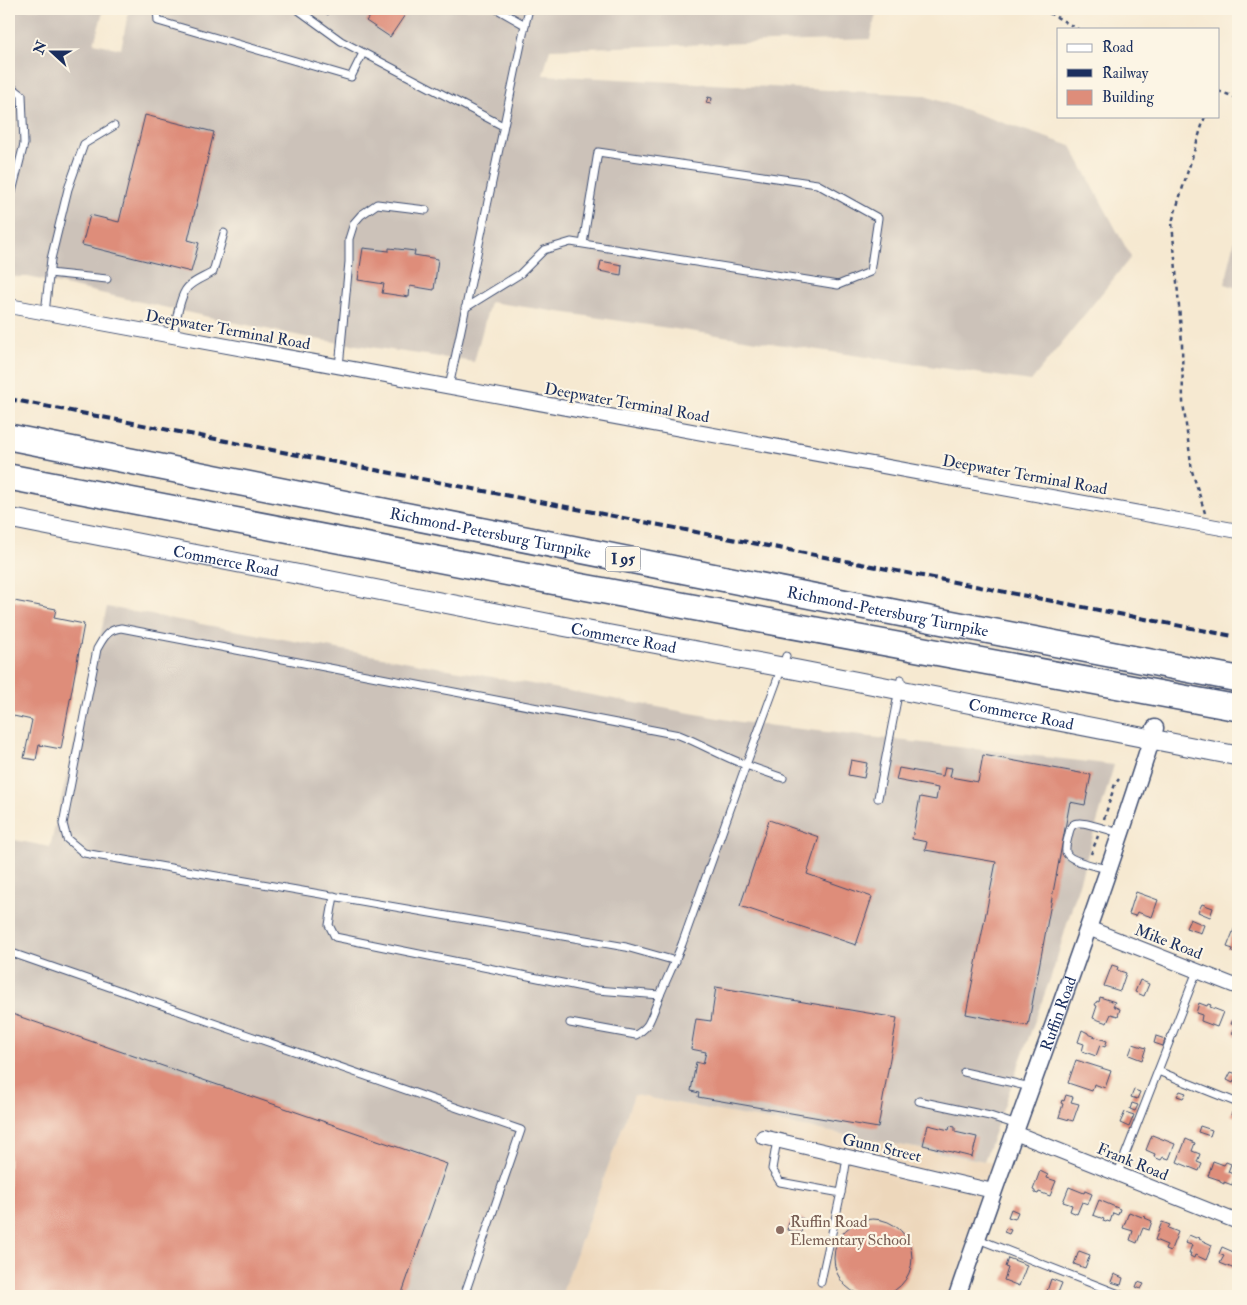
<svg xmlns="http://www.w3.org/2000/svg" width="1247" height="1305" viewBox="0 0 1247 1305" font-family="'IM FELL Double Pica',serif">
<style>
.built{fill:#edd7bb}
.industrial{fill:#ccc2b9}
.building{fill:#de8d7a}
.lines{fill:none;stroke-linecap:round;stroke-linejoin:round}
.service-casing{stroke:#3c4b6f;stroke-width:9}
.minor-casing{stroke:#3c4b6f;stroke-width:16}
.tertiary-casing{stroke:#3c4b6f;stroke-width:19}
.secondary-casing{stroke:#3c4b6f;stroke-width:21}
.motorway-casing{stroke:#3c4b6f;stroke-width:28}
.path{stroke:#3c4b6f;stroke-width:2.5;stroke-dasharray:4 4;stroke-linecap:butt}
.service{stroke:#fff;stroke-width:7}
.minor{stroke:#fff;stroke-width:14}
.tertiary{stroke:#fff;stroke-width:16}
.secondary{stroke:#fff;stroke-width:19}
.motorway{stroke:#fff;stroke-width:25}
.rail{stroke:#1b2f5e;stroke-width:4;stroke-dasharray:8 4;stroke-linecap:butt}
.education-dot{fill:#8d6e63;stroke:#fcf5e5;stroke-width:2}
.labels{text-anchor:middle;stroke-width:4.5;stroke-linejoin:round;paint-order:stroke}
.shield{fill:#fcf5e5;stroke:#5e6a86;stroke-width:1}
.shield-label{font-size:15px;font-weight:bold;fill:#1b2f5e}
.street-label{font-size:16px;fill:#1b2f5e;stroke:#fcf5e5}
.education-label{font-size:16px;fill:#785e54;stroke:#fcf5e5;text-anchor:start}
</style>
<rect width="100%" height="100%" fill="#fcf5e5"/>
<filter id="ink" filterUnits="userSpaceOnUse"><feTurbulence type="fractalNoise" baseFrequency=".02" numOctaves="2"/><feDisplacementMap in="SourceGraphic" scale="10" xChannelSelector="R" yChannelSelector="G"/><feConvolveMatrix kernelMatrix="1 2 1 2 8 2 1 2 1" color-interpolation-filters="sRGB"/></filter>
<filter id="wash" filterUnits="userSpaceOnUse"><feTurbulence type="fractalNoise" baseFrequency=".0096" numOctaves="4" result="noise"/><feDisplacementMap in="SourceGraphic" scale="20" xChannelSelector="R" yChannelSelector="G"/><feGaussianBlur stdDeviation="1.12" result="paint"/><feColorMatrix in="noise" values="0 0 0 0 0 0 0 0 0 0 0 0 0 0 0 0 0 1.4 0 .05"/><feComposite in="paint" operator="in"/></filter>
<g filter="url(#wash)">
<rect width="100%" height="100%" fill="#f6e9d1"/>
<polygon class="built" points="634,1095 998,1164 953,1296 561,1296"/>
<g class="industrial">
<polygon points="9,9 104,9 94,43 121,49 129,9 877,9 870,39 550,49 543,75 922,95 1071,146 1131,257 1031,381 490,302 474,362 315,339 222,320 28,277 9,277"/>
<polygon points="1238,226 1238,288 1225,284"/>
<polygon points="107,607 740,722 1114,765 1054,968 984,1161 634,1095 561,1296 9,1296 9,839 50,847"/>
</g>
<g id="blocks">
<g class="building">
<polygon points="320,9 333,9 328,15"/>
<polygon points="357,9 409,9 390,37 366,21 369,17"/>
<polygon points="708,97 712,98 711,104 706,103"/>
<polygon points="145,115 214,132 188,240 199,243 191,272 82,245 90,215 119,222"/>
<polygon points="363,248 389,251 389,248 415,251 414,255 438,259 434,290 410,286 409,297 382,293 384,284 358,280"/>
<polygon points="601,261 622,265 621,275 599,271"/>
<polygon points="9,600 56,609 54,618 84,624 61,749 39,745 36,760 24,758 32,720 9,715"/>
<polygon points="983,755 1091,775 1085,805 1070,802 1028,1026 966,1014 996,862 925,850 927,842 912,839 920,797 936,800 938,788 896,780 899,768 943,776 945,767 952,768 950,777 978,782"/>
<polygon points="851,760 867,763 864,778 848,775"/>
<polygon points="769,820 819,837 807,874 872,897 856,945 740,906"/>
<polygon points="1136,892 1158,900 1152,917 1137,912 1135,916 1129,914"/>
<polygon points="1202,904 1213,908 1210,917 1198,912"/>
<polygon points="1190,919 1204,925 1201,933 1186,928"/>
<polygon points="1235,927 1238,928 1238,952 1237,951 1236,953 1232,952 1233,949 1227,947"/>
<polygon points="1112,965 1118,967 1117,970 1126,973 1120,991 1104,986"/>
<polygon points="1140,980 1149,984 1144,996 1135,992"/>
<polygon points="716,987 897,1018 878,1128 698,1097 699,1093 691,1091 696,1062 703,1064 706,1052 691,1049 696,1019 711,1021"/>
<polygon points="1100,997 1115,1002 1113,1006 1120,1009 1118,1016 1111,1014 1107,1023 1093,1018 1097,1006 1095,1005 1097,1001 1099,1002"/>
<polygon points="1199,1003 1207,1006 1208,1004 1211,1005 1210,1007 1223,1012 1217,1027 1201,1021 1202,1015 1196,1013"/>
<polygon points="9,1013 447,1164 401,1296 9,1296"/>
<polygon points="1234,1017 1238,1018 1237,1037 1234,1036 1235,1034 1232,1033 1236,1025 1231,1024"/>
<polygon points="1082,1030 1088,1033 1088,1034 1107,1041 1105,1047 1100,1045 1096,1056 1082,1051 1084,1044 1078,1042"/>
<polygon points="1156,1036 1165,1039 1163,1046 1154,1043"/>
<polygon points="1133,1044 1146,1048 1142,1060 1129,1055"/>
<polygon points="1076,1060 1111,1071 1105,1088 1094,1084 1092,1091 1068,1083"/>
<polygon points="1231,1072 1237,1074 1233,1083 1227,1080"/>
<polygon points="1134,1090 1140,1092 1137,1099 1131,1097"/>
<polygon points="1180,1091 1186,1093 1183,1098 1177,1096"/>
<polygon points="1066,1095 1073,1097 1071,1102 1079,1104 1073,1121 1059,1117 1063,1104 1061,1103 1062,1100 1064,1101"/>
<polygon points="1132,1103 1138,1105 1135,1111 1130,1109"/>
<polygon points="1234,1108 1238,1110 1237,1117 1231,1115"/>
<polygon points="1125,1112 1134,1115 1129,1127 1120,1123"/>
<polygon points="928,1125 949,1130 950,1126 955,1127 955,1132 977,1137 972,1157 923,1145"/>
<polygon points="1200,1126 1212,1130 1210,1136 1198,1132"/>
<polygon points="1152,1135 1175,1144 1169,1159 1163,1157 1161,1160 1154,1157 1155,1154 1146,1150"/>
<polygon points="1186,1139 1195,1143 1192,1151 1200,1154 1197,1162 1202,1164 1199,1171 1177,1162"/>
<polygon points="1213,1161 1224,1165 1226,1162 1231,1164 1228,1172 1236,1175 1232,1185 1224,1182 1224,1184 1220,1182 1220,1180 1208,1176"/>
<polygon points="1040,1171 1048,1175 1047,1178 1056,1181 1050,1196 1039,1192 1038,1194 1035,1193 1035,1191 1033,1190"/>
<polygon points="1069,1187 1084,1193 1085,1191 1092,1194 1088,1204 1082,1202 1077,1214 1070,1211 1072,1205 1063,1202"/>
<polygon points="1099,1200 1120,1209 1118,1215 1113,1213 1110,1222 1107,1221 1106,1222 1103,1221 1104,1219 1093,1215"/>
<polygon points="1011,1209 1018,1212 1015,1219 1008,1217"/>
<polygon points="1129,1212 1142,1217 1143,1216 1146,1217 1145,1218 1152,1221 1149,1230 1143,1228 1137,1243 1130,1240 1133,1231 1123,1228"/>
<polygon points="791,1216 804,1219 801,1233 787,1230"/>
<circle cx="873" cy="1258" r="39"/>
<polygon points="1162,1222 1170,1225 1168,1228 1178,1232 1170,1252 1165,1250 1167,1245 1155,1240"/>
<polygon points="1006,1228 1011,1230 1009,1234 1004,1232"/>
<polygon points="1189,1235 1196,1238 1197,1237 1200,1238 1199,1239 1212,1245 1206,1260 1195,1255 1194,1258 1190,1256 1191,1253 1189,1253 1192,1245 1185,1243"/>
<polygon points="1222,1247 1238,1254 1238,1266 1237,1270 1220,1263 1224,1256 1219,1254"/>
<polygon points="1079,1251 1090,1255 1085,1268 1074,1264"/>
<polygon points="1008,1258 1027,1265 1019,1286 1004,1280 1008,1268 1005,1267"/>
<polygon points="1114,1274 1123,1278 1121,1285 1111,1282"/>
<polygon points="1051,1279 1062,1283 1057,1295 1047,1291"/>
<polygon points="1138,1282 1144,1284 1141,1289 1136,1287"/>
</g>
</g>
</g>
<g filter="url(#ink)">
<use href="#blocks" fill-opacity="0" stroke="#3c4b6f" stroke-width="1"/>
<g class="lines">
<defs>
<g id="service">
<polyline points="157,9 158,21 351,77 363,53"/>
<polyline points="297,9 341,41 503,126"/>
<polyline points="525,25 529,9"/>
<polyline points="9,85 22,95 24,144 9,204"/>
<polyline points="49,273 107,279"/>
<polyline points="465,308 520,274 544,250 571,242 838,285 870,272 878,218 817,184 598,152 583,244"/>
<polyline points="45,313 51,259 68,189 84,144 114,126"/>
<path d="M173 336C176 323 179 296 188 287 195 280 205 277 213 272L224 233"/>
<polyline points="339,367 349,262 349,239 354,223 361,215 377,204 426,210"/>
<polyline points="449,387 525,25 497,9"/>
<polyline points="783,778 746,765 786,656"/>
<polyline points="878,798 901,679"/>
<path d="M1108 869C1099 867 1068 861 1066 852 1065 846 1068 839 1069 833 1070 827 1073 823 1079 823 1087 822 1110 831 1120 833"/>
<polyline points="334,896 329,925 335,937 597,990 660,995"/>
<polyline points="9,952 521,1130 464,1296"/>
<path d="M570 1023 636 1035C640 1032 645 1029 648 1024 653 1015 656 1005 660 995 667 978 675 962 682 944L746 765C723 757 702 744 679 735L121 628C107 630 104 637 97 649L63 824 67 839 84 853 626 947 676 961"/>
<polyline points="1158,1071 1238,1103"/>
<polyline points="964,1072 1031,1087"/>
<polyline points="919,1101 990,1116 1017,1125"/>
<polyline points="777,1140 772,1169 780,1182 841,1193"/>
<polyline points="1118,1173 1197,971"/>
<polyline points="978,1239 1124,1296"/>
<path d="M821 1282C829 1240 842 1199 847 1156"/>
</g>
<g id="minor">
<polyline points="9,306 1238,531"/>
<polyline points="1088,928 1238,987"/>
<polyline points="1015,1133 1238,1222"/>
<polyline points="763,1137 993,1191"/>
</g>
<g id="tertiary">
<path id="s1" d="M957 1296C1022 1106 1095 920 1155 728"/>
</g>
<g id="secondary">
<path id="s2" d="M9 518 562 626 798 670 1238 756"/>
</g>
<g id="motorway">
<path id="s3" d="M9 437 903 614 1238 679"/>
<polyline points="9,477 551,581 1238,708"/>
</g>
</defs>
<use href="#service" class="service-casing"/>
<use href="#minor" class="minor-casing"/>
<use href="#tertiary" class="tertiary-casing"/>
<use href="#secondary" class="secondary-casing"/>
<use href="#motorway" class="motorway-casing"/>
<g class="path">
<polyline points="1042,9 1078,29"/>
<polyline points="1218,91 1238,98"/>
<polyline points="1205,513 1192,471 1183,402 1182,343 1172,222 1205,116"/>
<polyline points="1104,819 1115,784 1119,779"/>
<polyline points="1091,854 1098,836"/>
</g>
<use href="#service" class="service"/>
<use href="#minor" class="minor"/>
<use href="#tertiary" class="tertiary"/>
<use href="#secondary" class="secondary"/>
<use href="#motorway" class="motorway"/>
<polyline class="rail" points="9,399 1238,637"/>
</g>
</g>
<circle class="education-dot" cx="780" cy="1230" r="5"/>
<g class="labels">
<rect class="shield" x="605.5" y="546.5" width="35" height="25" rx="4"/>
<g class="shield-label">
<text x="623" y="564">I 95</text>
</g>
<g class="street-label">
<text transform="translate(228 329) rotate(10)" y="6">Deepwater Terminal Road</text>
<text transform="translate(627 402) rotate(10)" y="6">Deepwater Terminal Road</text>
<text transform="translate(1025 474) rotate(10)" y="6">Deepwater Terminal Road</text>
<text dy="6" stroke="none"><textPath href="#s3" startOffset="491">Richmond-Petersburg Turnpike</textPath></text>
<text dy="6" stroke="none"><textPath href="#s2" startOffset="221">Commerce Road</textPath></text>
<text dy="6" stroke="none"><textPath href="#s3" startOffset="896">Richmond-Petersburg Turnpike</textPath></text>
<text dy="6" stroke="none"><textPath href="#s2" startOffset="626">Commerce Road</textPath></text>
<text dy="6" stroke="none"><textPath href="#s2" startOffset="1031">Commerce Road</textPath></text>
<text transform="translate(1169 941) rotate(21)" y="6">Mike Road</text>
<text dy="6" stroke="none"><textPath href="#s1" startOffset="300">Ruffin Road</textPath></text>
<text transform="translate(882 1147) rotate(13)" y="6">Gunn Street</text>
<text transform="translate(1133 1161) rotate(22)" y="6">Frank Road</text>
</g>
<g class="education-label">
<text x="790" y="1227">Ruffin Road<tspan x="790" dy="18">Elementary School</tspan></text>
</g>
</g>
<rect width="1247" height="1305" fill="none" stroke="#fcf5e5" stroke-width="30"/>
<rect x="1057" y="28" width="162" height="90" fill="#fcf5e5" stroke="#a2a6af"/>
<rect x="1067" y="44" width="25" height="8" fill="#ffffff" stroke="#a2a6af"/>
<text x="1102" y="52" font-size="15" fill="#1b2f5e">Road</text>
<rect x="1067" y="69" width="25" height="8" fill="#1b2f5e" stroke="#a2a6af"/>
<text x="1102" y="78" font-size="15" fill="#1b2f5e">Railway</text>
<rect x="1067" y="90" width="25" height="15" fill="#de8d7a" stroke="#a2a6af"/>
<text x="1102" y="102" font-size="15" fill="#1b2f5e">Building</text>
<g transform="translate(52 52) rotate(291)" stroke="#fcf5e5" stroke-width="4" paint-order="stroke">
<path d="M0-4L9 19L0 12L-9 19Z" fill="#1b2f5e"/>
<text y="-8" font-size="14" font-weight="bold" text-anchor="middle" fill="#1b2f5e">N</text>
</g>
</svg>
